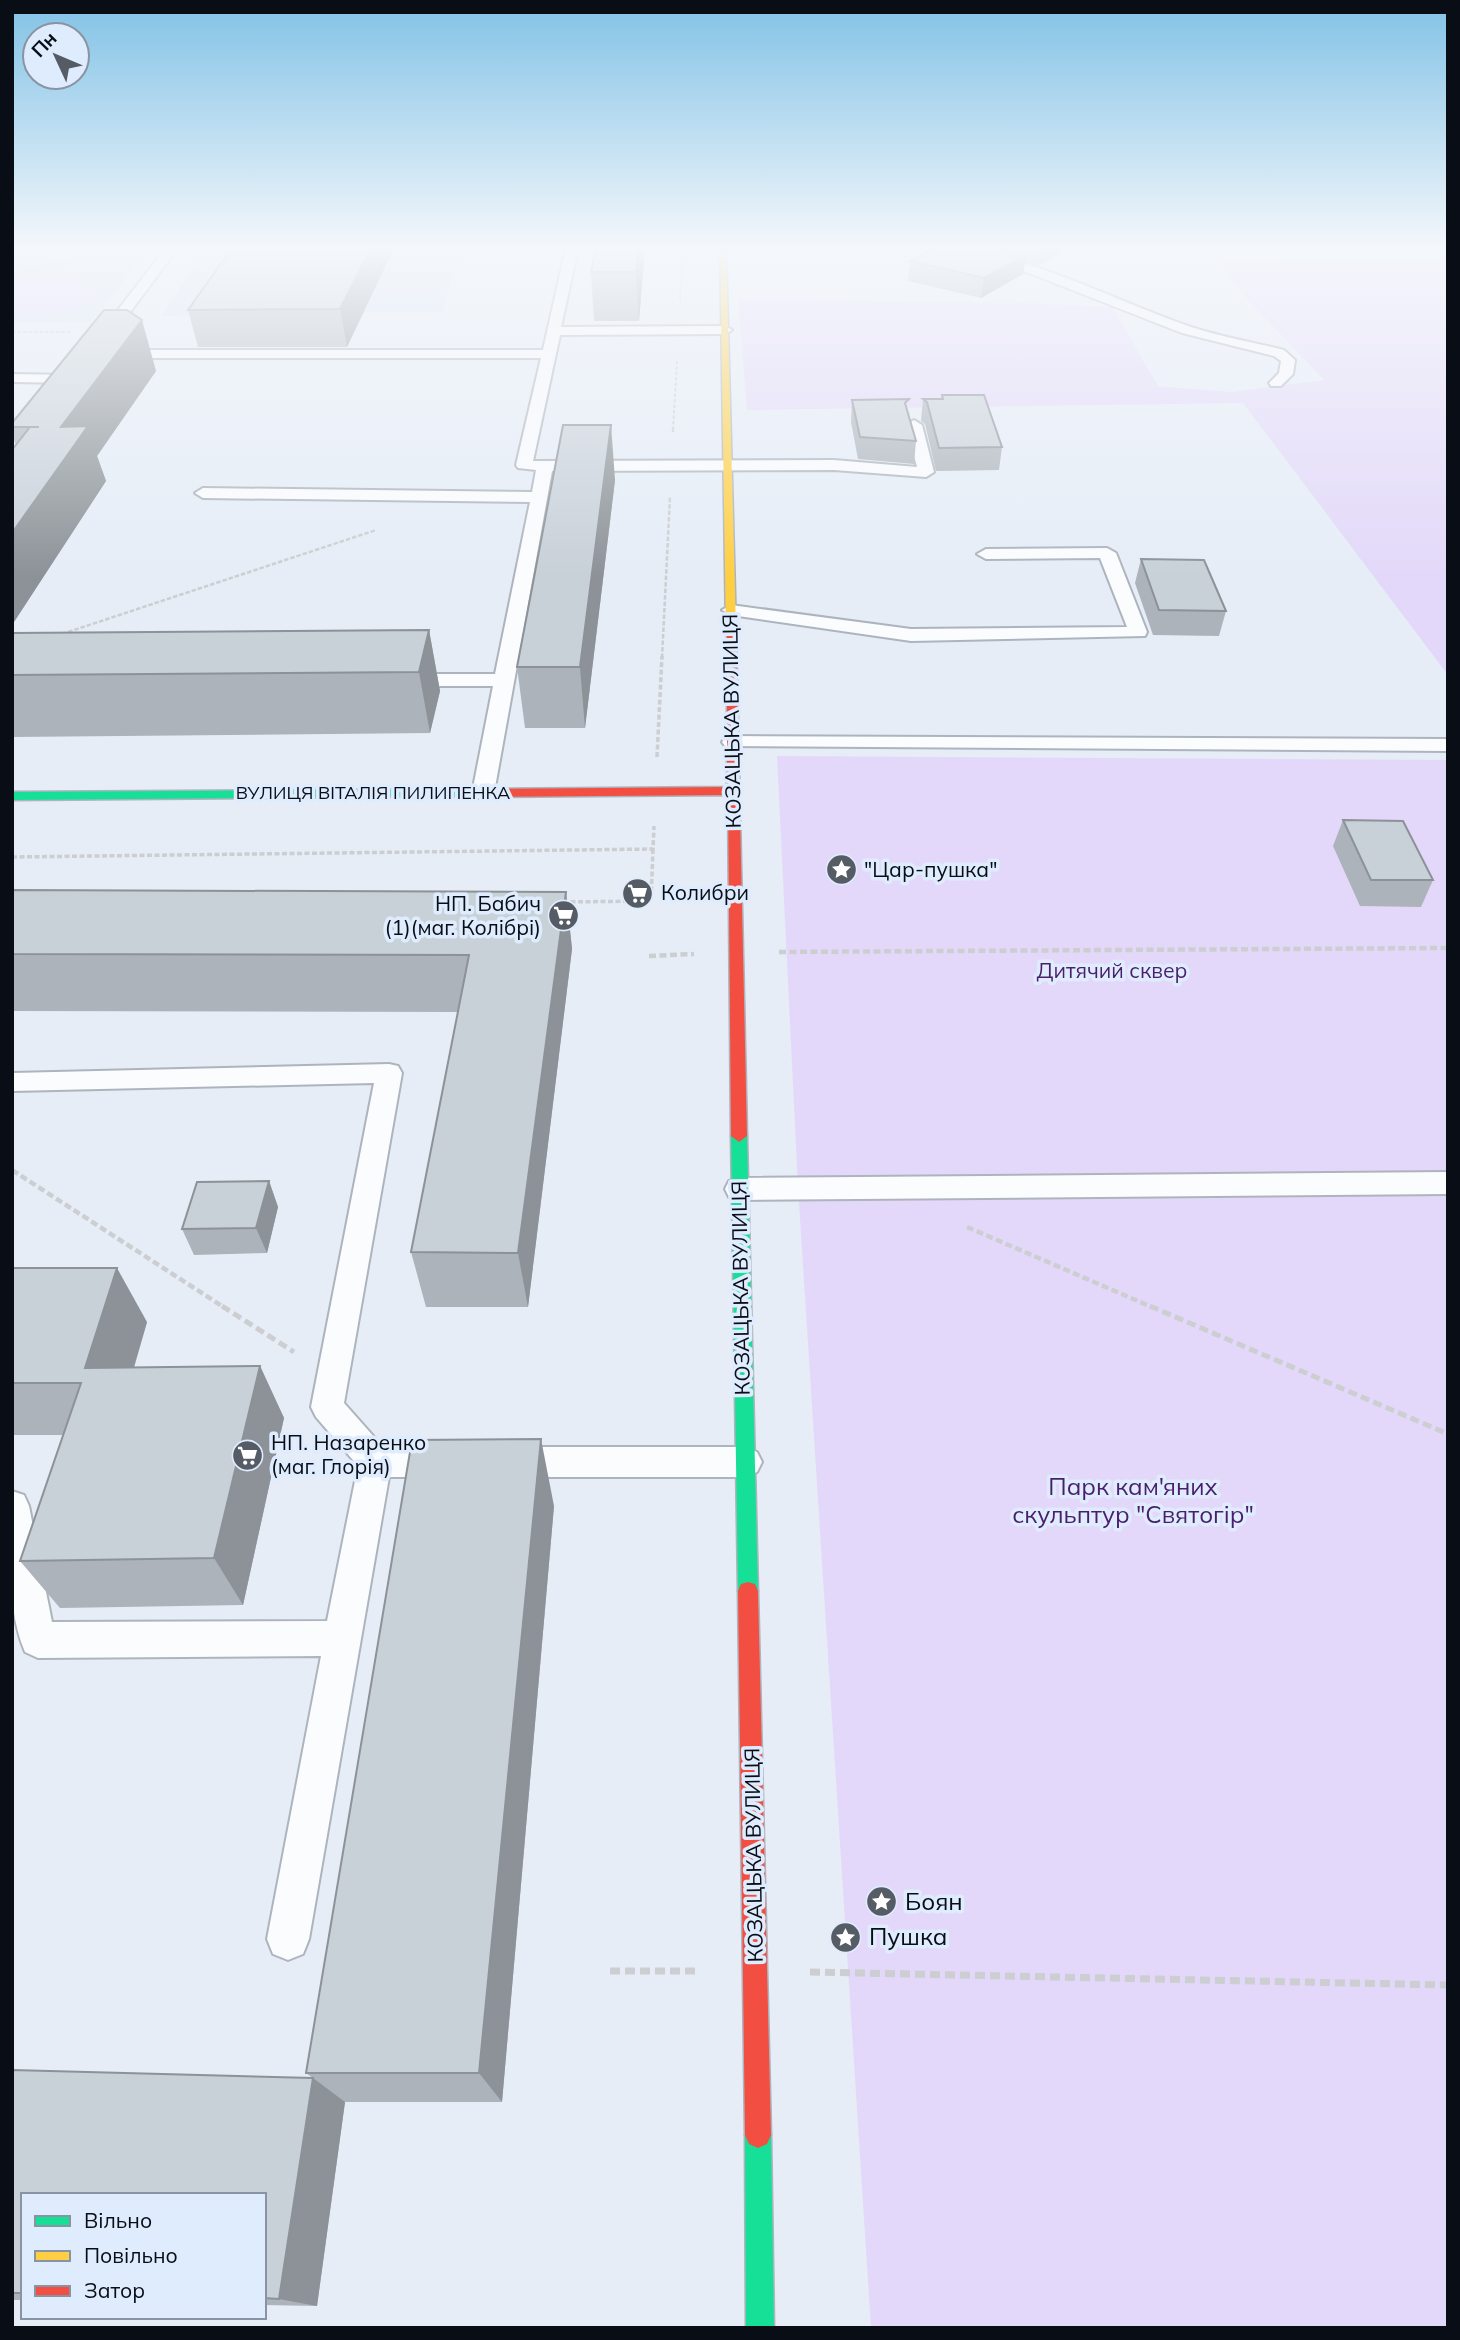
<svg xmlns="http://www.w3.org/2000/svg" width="1460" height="2340" viewBox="0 0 1460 2340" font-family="Mulish,sans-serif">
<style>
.built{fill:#d7e3f4}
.green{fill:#e3d8f9}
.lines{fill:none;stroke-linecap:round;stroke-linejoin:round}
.lane-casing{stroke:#aeb4bd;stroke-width:4}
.fast-casing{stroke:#aeb4bd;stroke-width:3}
.slow-casing{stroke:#aeb4bd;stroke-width:3}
.jam-casing{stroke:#aeb4bd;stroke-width:3}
.path-far5{stroke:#ccced1;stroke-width:2;stroke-dasharray:3.5 2;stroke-linecap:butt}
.path-far4{stroke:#ccced1;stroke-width:2.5;stroke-dasharray:4.5 2;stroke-linecap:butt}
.path-far3{stroke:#ccced1;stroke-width:3.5;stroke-dasharray:5 2.5;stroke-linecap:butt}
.path-far2{stroke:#ccced1;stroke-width:4.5;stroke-dasharray:7 3.5;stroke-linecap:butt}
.path-far1{stroke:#ccced1;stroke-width:5;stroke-dasharray:9 4.5;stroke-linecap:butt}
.path{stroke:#ccced1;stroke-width:7;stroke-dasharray:10 5;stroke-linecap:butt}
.lane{fill:#fbfcfe;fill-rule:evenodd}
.fast{fill:#16e098;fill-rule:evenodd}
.slow{fill:#ffcf43;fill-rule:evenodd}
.jam{fill:#f24e42;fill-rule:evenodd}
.wall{fill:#acb3ba}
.shaded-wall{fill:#8c9297}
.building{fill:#c8d0d8;stroke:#8c9297;stroke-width:2}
.labels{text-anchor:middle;stroke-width:7;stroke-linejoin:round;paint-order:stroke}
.far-street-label{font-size:18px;fill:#090e16;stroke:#dfecfe}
.street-label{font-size:21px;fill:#090e16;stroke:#dfecfe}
.poi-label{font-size:21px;fill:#090e16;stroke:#dfecfe;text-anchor:start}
.park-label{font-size:21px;fill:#4c1d6c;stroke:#dfecfe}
.near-park-label{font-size:24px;fill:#4c1d6c;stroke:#dfecfe}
.near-poi-label{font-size:24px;fill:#090e16;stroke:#dfecfe;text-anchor:start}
</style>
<rect width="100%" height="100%" fill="#e6edf7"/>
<g class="built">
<polygon points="12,248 150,248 91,322 12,323"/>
<polygon points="206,248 462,248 442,312 161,316"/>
</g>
<g class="green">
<polygon points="1207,248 1448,248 1448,675 1243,403 747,410 738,300 1026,303 1112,307 1158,386 1232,392 1324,380 1245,297"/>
<path d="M12 282 76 283 94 288 97 292C83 319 38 316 12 317Z"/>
<polygon points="777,756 1448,760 1448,2328 871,2328 798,1187"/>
</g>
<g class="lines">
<defs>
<g id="lane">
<polygon points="166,248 178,248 107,343 97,343 97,337"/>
<polygon points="566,248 578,248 561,327 725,326 732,330 725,334 560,335 533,461 834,460 917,467 906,425 914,420 922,425 934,472 926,477 834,470 552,471 494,793 491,798 475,798 472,793 493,686 400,686 390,680 400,674 495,674 530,502 203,498 195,493 203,488 532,492 536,470 518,468 516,465 541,358 113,358 106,354 113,350 543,350"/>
<path d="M931 248C1022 248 1106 298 1191 327 1221 337 1253 342 1284 350L1295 360 1293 374 1281 386H1271L1269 383 1279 373 1281 361 1274 356 1182 333 1029 273Z"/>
<polygon points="12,374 73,375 80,379 73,383 12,382"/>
<polygon points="1107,548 1116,553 1147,632 1145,636 911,641 731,615 722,610 731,605 911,629 1127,627 1100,558 986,559 977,554 986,549"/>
<polygon points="732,736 1448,739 1448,751 725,746 722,742 725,738"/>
<path d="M389 1064 398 1066 402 1073 344 1403 383 1447H447L459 1452 464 1462 459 1472 447 1477H389L309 1939 303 1954 288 1960 273 1954 267 1939 321 1656 38 1658 25 1652C4 1603 12 1543 12 1491L24 1495 29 1506 52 1622 327 1621 358 1466 316 1417 311 1407 374 1083 12 1091V1073Z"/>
<polygon points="1448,1172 1448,1194 739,1200 729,1197 725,1189 729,1181 739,1178"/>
<polygon points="509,1447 745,1447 757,1452 762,1462 757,1472 745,1477 509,1477 497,1472 492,1462 497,1452"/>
</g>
<g id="fast">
<polygon points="486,789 490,790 490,796 12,800 12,792"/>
<polygon points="739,1130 747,1136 758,1591 755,1598 748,1600 741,1598 738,1591 731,1136"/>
<polygon points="758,2122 767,2126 771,2135 774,2328 746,2328 745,2135 749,2126"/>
</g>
<polygon id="slow" points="720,248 726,248 736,631 731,634 726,631"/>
<g id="jam">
<polygon points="727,629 736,631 747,1136 739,1142 731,1136 728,795 486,797 480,793 486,789 727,787"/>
<polygon points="748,1582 755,1584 758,1591 771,2135 767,2144 758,2148 749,2144 745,2135 738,1591 741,1584"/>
</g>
</defs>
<use href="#lane" class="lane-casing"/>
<use href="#fast" class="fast-casing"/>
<use href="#slow" class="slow-casing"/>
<use href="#jam" class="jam-casing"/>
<g class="path-far5">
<polyline points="12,275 121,248"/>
<polyline points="680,300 683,248"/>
<polyline points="12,332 71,332"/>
<polyline points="673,430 677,361"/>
</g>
<g class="path-far4">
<polyline points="673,432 673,428"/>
<polyline points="62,634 376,530"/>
<polyline points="662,658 670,497"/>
</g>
<g class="path-far3">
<polyline points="657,757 662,656"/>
<polyline points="12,857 653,849 654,826"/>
<polyline points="563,902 651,901 653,849"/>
</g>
<g class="path-far2">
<polyline points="779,952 1448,948"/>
<polyline points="649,956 694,954"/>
<polyline points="12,1170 225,1308"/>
<polyline points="967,1227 1154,1308"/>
</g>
<g class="path-far1">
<polyline points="222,1306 294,1352"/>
<polyline points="1150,1306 1448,1434"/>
</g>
<g class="path">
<polyline points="610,1971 700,1971"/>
<polyline points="810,1972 1448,1985"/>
</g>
<use href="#lane" class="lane"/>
<use href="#fast" class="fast"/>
<use href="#slow" class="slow"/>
<use href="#jam" class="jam"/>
</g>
<g class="wall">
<polygon points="232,248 394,248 347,347 198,347 188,310"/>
<polygon points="645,248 639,321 594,321 591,272"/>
<polygon points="935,248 1070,248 1039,265 1025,262 1023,274 981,298 908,281 910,261"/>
<polygon points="156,371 97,456 106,481 12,625 12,450 16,445 12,435 12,423"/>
<polygon points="942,395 1002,447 999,470 936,471 925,424 921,421 923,399 941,399"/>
<polygon points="852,400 908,412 916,441 914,464 858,459 851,422"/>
<polygon points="615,480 585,728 525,728 517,667"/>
<polygon points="1141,559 1226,611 1219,636 1153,635 1135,583"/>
<polygon points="429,630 440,691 430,733 12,737 12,633"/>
<polygon points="1343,820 1433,880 1421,907 1360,906 1333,846"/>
<polygon points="12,890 566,892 572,949 528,1307 426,1307 411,1252 458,1012 12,1011"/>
<polygon points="269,1181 278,1207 267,1253 194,1255 182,1229"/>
<polygon points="12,1268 147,1322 134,1368 260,1366 284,1418 243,1605 60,1608 20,1561 63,1435 12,1435"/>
<polygon points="554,1506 502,2102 345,2102 317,2306 264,2305 264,2195 23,2195 23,2300 12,2300 12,2070 313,2078 306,2073"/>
</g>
<g class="shaded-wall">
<polygon points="371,248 394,248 347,347 340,309"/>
<polygon points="639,248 645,248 639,321 636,272"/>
<polygon points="1042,248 1070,248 1039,265"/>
<polygon points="1026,255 1023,274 981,298 984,278"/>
<polygon points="142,320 156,371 97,456 106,481 12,625 12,533 61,427"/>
<polygon points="611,425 615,480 585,728 580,667"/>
<polygon points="429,630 440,691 430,733 419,672"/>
<polygon points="566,892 572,949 528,1307 518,1253"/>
<polygon points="269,1181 278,1207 267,1253 256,1228"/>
<polygon points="117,1268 147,1322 118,1421 85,1368"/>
<polygon points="260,1366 284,1418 243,1605 214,1558"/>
<polygon points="541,1439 554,1506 502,2102 479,2073"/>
<polygon points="313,2078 345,2102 317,2306 279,2299"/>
</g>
<g class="building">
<polygon points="232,248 371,248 340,309 188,310"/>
<polygon points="596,248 639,248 636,272 591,272"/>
<polygon points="935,248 1000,248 1026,255 984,278 910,261"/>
<polygon points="104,310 127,310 142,320 61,427 88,426 12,533 12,450 30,427 39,427 12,427 12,423"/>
<polygon points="942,395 984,395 1002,447 939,448 927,402 923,399 943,399"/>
<polygon points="909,399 905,403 916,441 860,437 852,400"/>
<polygon points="563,425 611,425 580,667 517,667"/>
<polygon points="1141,559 1204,560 1226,611 1159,610"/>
<polygon points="429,630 419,672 12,675 12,633"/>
<polygon points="1343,820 1403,821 1433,880 1371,880"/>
<polygon points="12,890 566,892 518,1253 411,1252 469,955 12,954"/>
<polygon points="269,1181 256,1228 182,1229 197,1182"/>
<polygon points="12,1268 117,1268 85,1368 260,1366 214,1558 20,1561 81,1383 12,1383"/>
<polygon points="541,1439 479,2073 306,2073 412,1440"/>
<polygon points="12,2070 313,2078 279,2299 264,2298 264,2195 23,2195 23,2293 12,2293"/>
</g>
<linearGradient id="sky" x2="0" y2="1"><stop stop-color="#81c2e6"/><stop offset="0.43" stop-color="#f4f7fb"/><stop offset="1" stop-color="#f4f7fb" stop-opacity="0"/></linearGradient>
<rect width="1460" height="576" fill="url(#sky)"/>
<defs>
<symbol id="sight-disc" viewBox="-11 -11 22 22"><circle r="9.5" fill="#565c65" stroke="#dfecfe"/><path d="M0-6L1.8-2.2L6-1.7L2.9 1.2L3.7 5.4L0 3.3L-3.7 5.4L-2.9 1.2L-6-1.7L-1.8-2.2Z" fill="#fff"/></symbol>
<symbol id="supermarket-disc" viewBox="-11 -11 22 22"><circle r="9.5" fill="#565c65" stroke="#dfecfe"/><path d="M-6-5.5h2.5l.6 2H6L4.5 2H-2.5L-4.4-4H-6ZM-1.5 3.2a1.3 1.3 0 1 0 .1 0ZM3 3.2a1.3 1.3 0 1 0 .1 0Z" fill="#fff"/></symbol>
</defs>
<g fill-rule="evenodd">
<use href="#sight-disc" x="824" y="852" width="35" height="35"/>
<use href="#supermarket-disc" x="620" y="876" width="35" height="35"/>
<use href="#supermarket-disc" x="546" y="898" width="35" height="35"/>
<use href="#supermarket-disc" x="230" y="1438" width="35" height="35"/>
<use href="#sight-disc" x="864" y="1884" width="35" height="35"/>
<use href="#sight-disc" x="828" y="1920" width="35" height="35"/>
</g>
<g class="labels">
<g class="far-street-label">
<text x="373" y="799">ВУЛИЦЯ ВІТАЛІЯ ПИЛИПЕНКА</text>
</g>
<g class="street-label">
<text transform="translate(732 721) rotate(-91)" y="7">КОЗАЦЬКА ВУЛИЦЯ</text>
<text transform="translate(741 1288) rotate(-91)" y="7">КОЗАЦЬКА ВУЛИЦЯ</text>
<text transform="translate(754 1855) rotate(-91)" y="7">КОЗАЦЬКА ВУЛИЦЯ</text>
</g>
<g class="poi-label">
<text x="864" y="877">"Цар-пушка"</text>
<text x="661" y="900">Колибри</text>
<text x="541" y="911" text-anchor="end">НП. Бабич<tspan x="541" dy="24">(1)(маг. Колібрі)</tspan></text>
<text x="271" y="1450">НП. Назаренко<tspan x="271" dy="24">(маг. Глорія)</tspan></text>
</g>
<g class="park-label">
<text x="1112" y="978">Дитячий сквер</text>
</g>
<g class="near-park-label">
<text x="1133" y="1495">Парк кам'яних<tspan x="1133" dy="28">скульптур "Святогір"</tspan></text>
</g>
<g class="near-poi-label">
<text x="905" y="1910">Боян</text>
<text x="869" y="1945">Пушка</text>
</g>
</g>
<rect width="1460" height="2340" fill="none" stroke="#090e16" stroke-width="28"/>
<rect x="21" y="2193" width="245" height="126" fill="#dfecfe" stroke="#8993a1" stroke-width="2"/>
<rect x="35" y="2216" width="35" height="10" fill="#16e098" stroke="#8993a1" stroke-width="2"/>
<text x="84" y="2228" font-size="21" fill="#090e16">Вільно</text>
<rect x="35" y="2251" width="35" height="10" fill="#ffcf43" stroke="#8993a1" stroke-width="2"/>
<text x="84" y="2263" font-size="21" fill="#090e16">Повільно</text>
<rect x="35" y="2286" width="35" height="10" fill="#f24e42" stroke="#8993a1" stroke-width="2"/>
<text x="84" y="2298" font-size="21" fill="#090e16">Затор</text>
<g transform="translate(56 56) rotate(314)"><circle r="33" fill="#dfecfe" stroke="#8993a1" stroke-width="2"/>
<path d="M0-5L12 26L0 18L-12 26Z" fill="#565c65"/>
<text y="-10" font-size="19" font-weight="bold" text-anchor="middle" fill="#090e16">Пн</text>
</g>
</svg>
